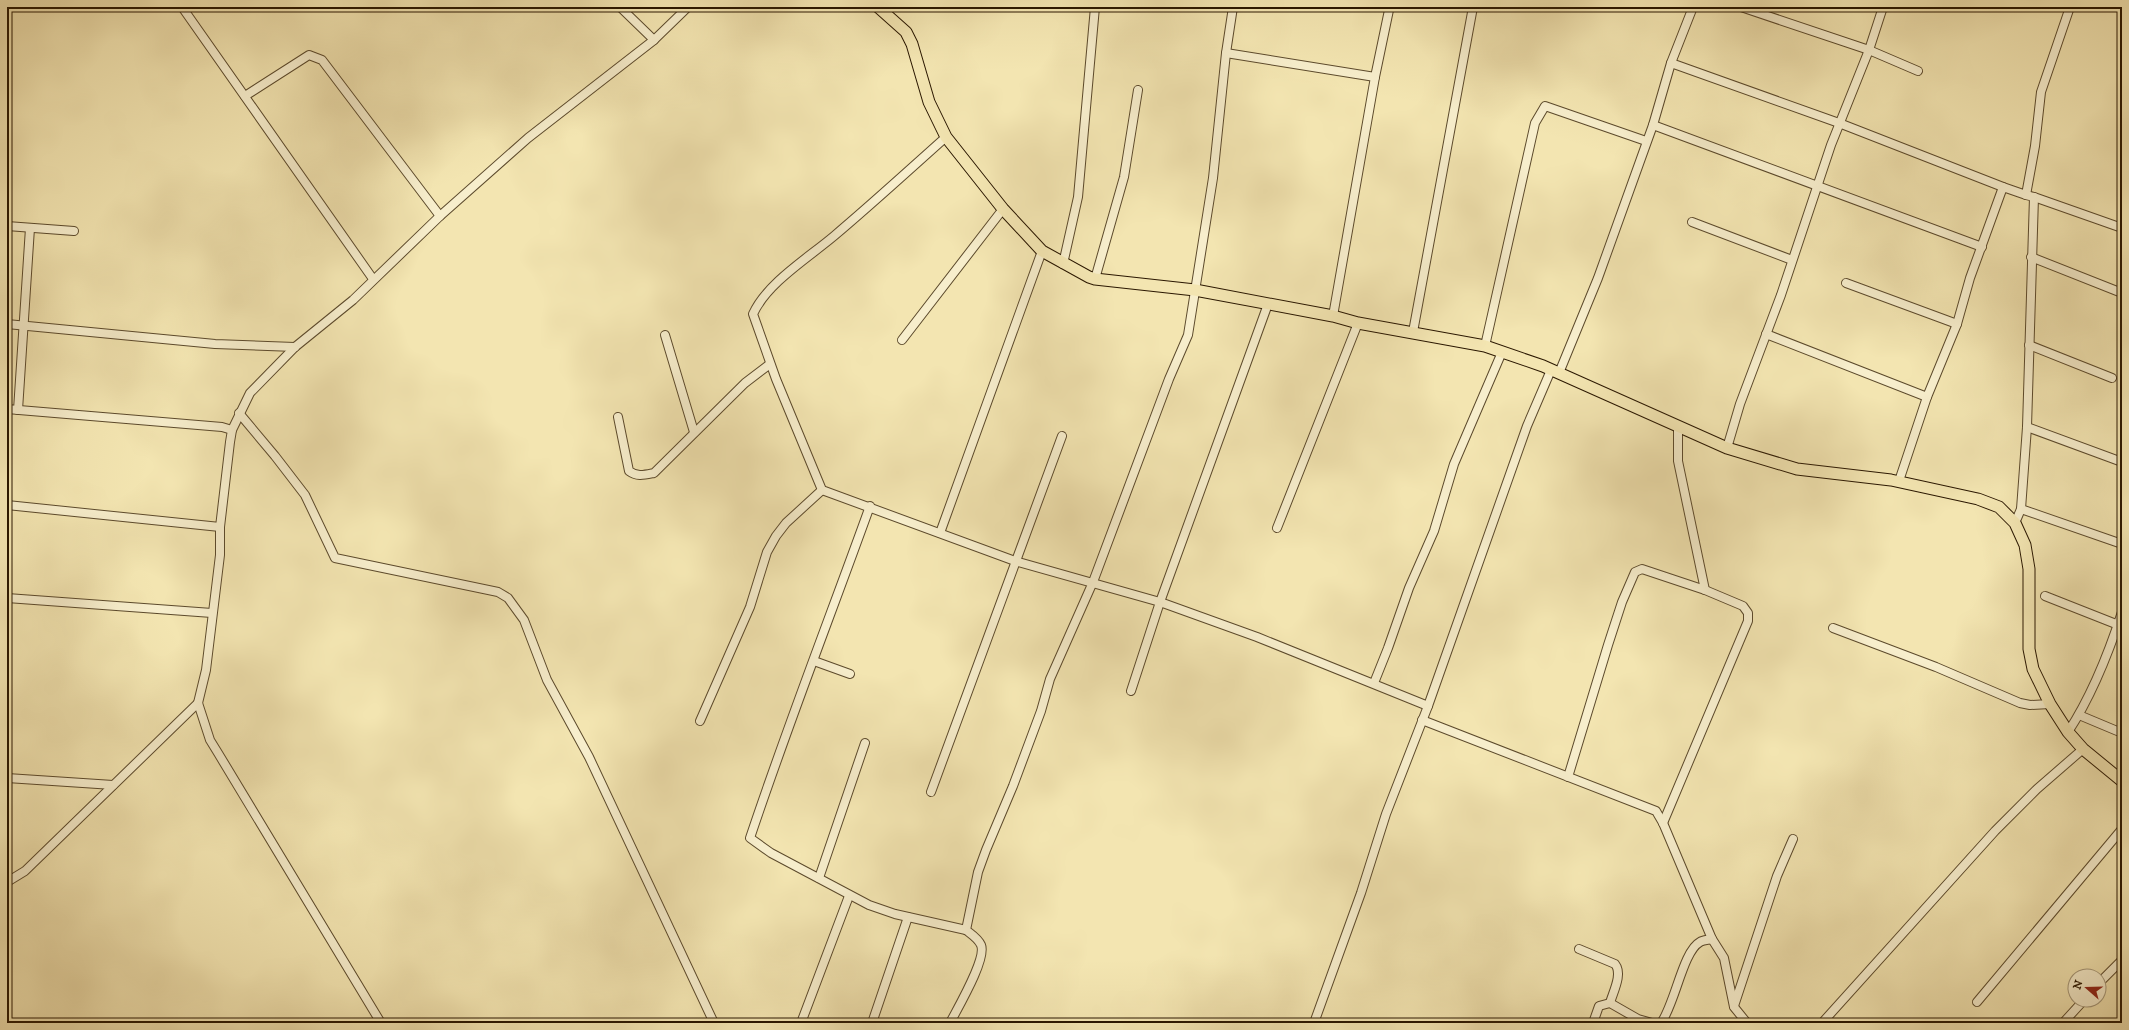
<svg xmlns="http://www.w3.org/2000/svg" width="2129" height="1030" font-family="'IM FELL DW Pica',serif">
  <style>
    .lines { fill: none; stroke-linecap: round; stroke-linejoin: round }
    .minor-casing { stroke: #5c4a2c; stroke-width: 10 }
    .major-casing { stroke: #2a1700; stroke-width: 13 }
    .minor { stroke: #f7eecc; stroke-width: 8 }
    .major { stroke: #f3e5b1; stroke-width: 11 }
  </style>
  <rect width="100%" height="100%" fill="#f3e5b1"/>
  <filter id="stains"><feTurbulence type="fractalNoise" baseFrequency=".005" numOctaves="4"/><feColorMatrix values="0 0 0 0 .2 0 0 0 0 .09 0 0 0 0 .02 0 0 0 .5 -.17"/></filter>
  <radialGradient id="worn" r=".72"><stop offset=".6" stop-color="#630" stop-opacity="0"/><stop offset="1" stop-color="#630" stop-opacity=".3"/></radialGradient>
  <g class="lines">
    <!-- minor casing -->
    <g class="minor-casing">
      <g id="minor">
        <path d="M182 7 373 279"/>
        <path d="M620 7 654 40"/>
        <path d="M1741 7 1869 50 1918 71"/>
        <path d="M1226 53 1375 77"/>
        <path d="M1671 63 1839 123 2003 187"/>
        <path d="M245 96 309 55 322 60 440 216"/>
        <path d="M1653 125 1982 247"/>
        <path d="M946 137C909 170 872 204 834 236 808 258 767 283 753 314L776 379 822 490 1015 561 1160 602 1257 637 1428 706"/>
        <path d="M2034 197 2122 228"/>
        <path d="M1692 222 1792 260"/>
        <path d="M7 226 74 231"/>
        <path d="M2031 257 2122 293"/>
        <path d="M1063 264 1078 197 1095 7"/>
        <path d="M1095 279 1124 177 1138 90"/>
        <path d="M1846 283 1957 324"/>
        <path d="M1333 316 1375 77 1389 10"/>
        <path d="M7 324 215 344 295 347"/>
        <path d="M1413 332 1473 7"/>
        <path d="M1766 334 1927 397"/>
        <path d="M665 335 694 432"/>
        <path d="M902 340 1003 209"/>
        <path d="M2029 345 2112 378"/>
        <path d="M1485 346 1535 123 1545 106 1646 141"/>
        <path d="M1559 373 1598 278 1653 125 1671 63 1693 7"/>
        <path d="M7 409 222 427 232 430"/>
        <path d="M18 410 30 228"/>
        <path d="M239 413 275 456 305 495 335 558 498 592 508 598 524 620 547 680 589 757 714 1023"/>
        <path d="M618 417 629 471C637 477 644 475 654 473L745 383 770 364"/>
        <path d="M1678 427V461L1705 590"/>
        <path d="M2027 427 2122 462"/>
        <path d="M1727 448 1740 404 1781 295 1831 145 1869 50 1883 7"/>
        <path d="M1899 481 1927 397 1957 324 1970 278 2003 187 2026 195 2035 146 2041 92 2070 7"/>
        <path d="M7 505 220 527"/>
        <path d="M870 506C830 617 787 727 750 838L771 853 869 905 895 914 966 930"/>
        <path d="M2021 509 2122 544"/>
        <path d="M2015 523 2021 509 2027 427 2034 197 2026 195"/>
        <path d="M1277 528 1358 323"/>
        <path d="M940 533 1042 251"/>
        <path d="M2045 596 2121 626"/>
        <path d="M7 598 212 613"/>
        <path d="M1833 628 1936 667 2020 703 2030 705 2050 704"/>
        <path d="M814 661 850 674"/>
        <path d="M1374 683 1388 648 1409 588 1434 531 1454 464 1502 352"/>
        <path d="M1131 691 1160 602 1268 304"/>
        <path d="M2079 715 2122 733"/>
        <path d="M1422 720 1656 811 1663 823 1712 939 1724 958 1734 1007 1747 1023"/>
        <path d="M700 721 750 607 767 552 776 536 786 523 822 490"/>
        <path d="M2068 732C2091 697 2109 652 2122 612"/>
        <path d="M1568 777 1608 645 1622 602 1635 572 1642 569 1705 590 1743 606 1748 613V621L1663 823"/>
        <path d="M7 778 113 785"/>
        <path d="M931 792 1062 436"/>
        <path d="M819 878 865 743"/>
        <path d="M7 882 25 871 198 703"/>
        <path d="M1579 949 1615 964C1623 974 1613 992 1610 1003"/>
        <path d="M2099 983 2122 960"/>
        <path d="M1977 1002 2122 829"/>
        <path d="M1734 1006 1777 876 1793 839"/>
        <path d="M381 1023 218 753 210 740 198 703 206 670 220 555V527L230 442 232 430 250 393 295 347 353 300 440 216 528 138 654 40 688 7"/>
        <path d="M801 1023 849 896"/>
        <path d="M872 1023 908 917"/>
        <path d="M950 1023C957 1009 987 959 981 945 978 938 971 934 966 930L978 872 986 850 1013 786 1041 711 1050 679 1093 582 1169 379 1188 335 1213 178 1226 53 1233 7"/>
        <path d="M1314 1023 1361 893 1386 814 1428 706 1527 426 1551 370"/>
        <path d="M1593 1023 1599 1006 1610 1003 1638 1019 1652 1023"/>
        <path d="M1661 1023C1675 1004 1683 951 1700 942 1703 940 1708 940 1712 939"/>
        <path d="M1822 1023 1995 831 2037 789 2083 749"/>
        <path d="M2063 1023 2084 1000"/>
      </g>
    </g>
    <!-- major casing -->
    <g class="major-casing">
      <path id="major" d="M878 7 906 32 912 44 929 102 946 137 1003 209 1042 251 1089 277 1095 279 1195 290 1333 316 1358 323 1485 346 1543 366 1727 448 1797 469 1891 480 1978 499 1999 507 2015 523 2025 545 2029 569V649L2033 669 2050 704 2068 732 2083 749 2122 781"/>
    </g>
    <!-- minor -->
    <use href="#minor" class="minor"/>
    <!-- major -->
    <use href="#major" class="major"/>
  </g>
  <!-- margin -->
  <rect width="2129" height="1030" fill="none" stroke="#f3e5b1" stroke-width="24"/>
  <rect x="8" y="8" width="2113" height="1014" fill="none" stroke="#2a1700" stroke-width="2"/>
  <rect x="12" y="12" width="2105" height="1006" fill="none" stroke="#2a1700"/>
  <!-- north arrow -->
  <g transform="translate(2087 988) rotate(290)"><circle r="19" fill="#f7eecc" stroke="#a5987a"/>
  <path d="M0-3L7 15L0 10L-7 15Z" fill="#8f2418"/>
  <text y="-6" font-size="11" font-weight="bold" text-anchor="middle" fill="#2a1700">N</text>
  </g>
  <rect width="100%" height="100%" filter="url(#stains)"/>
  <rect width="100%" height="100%" fill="url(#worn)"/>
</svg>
